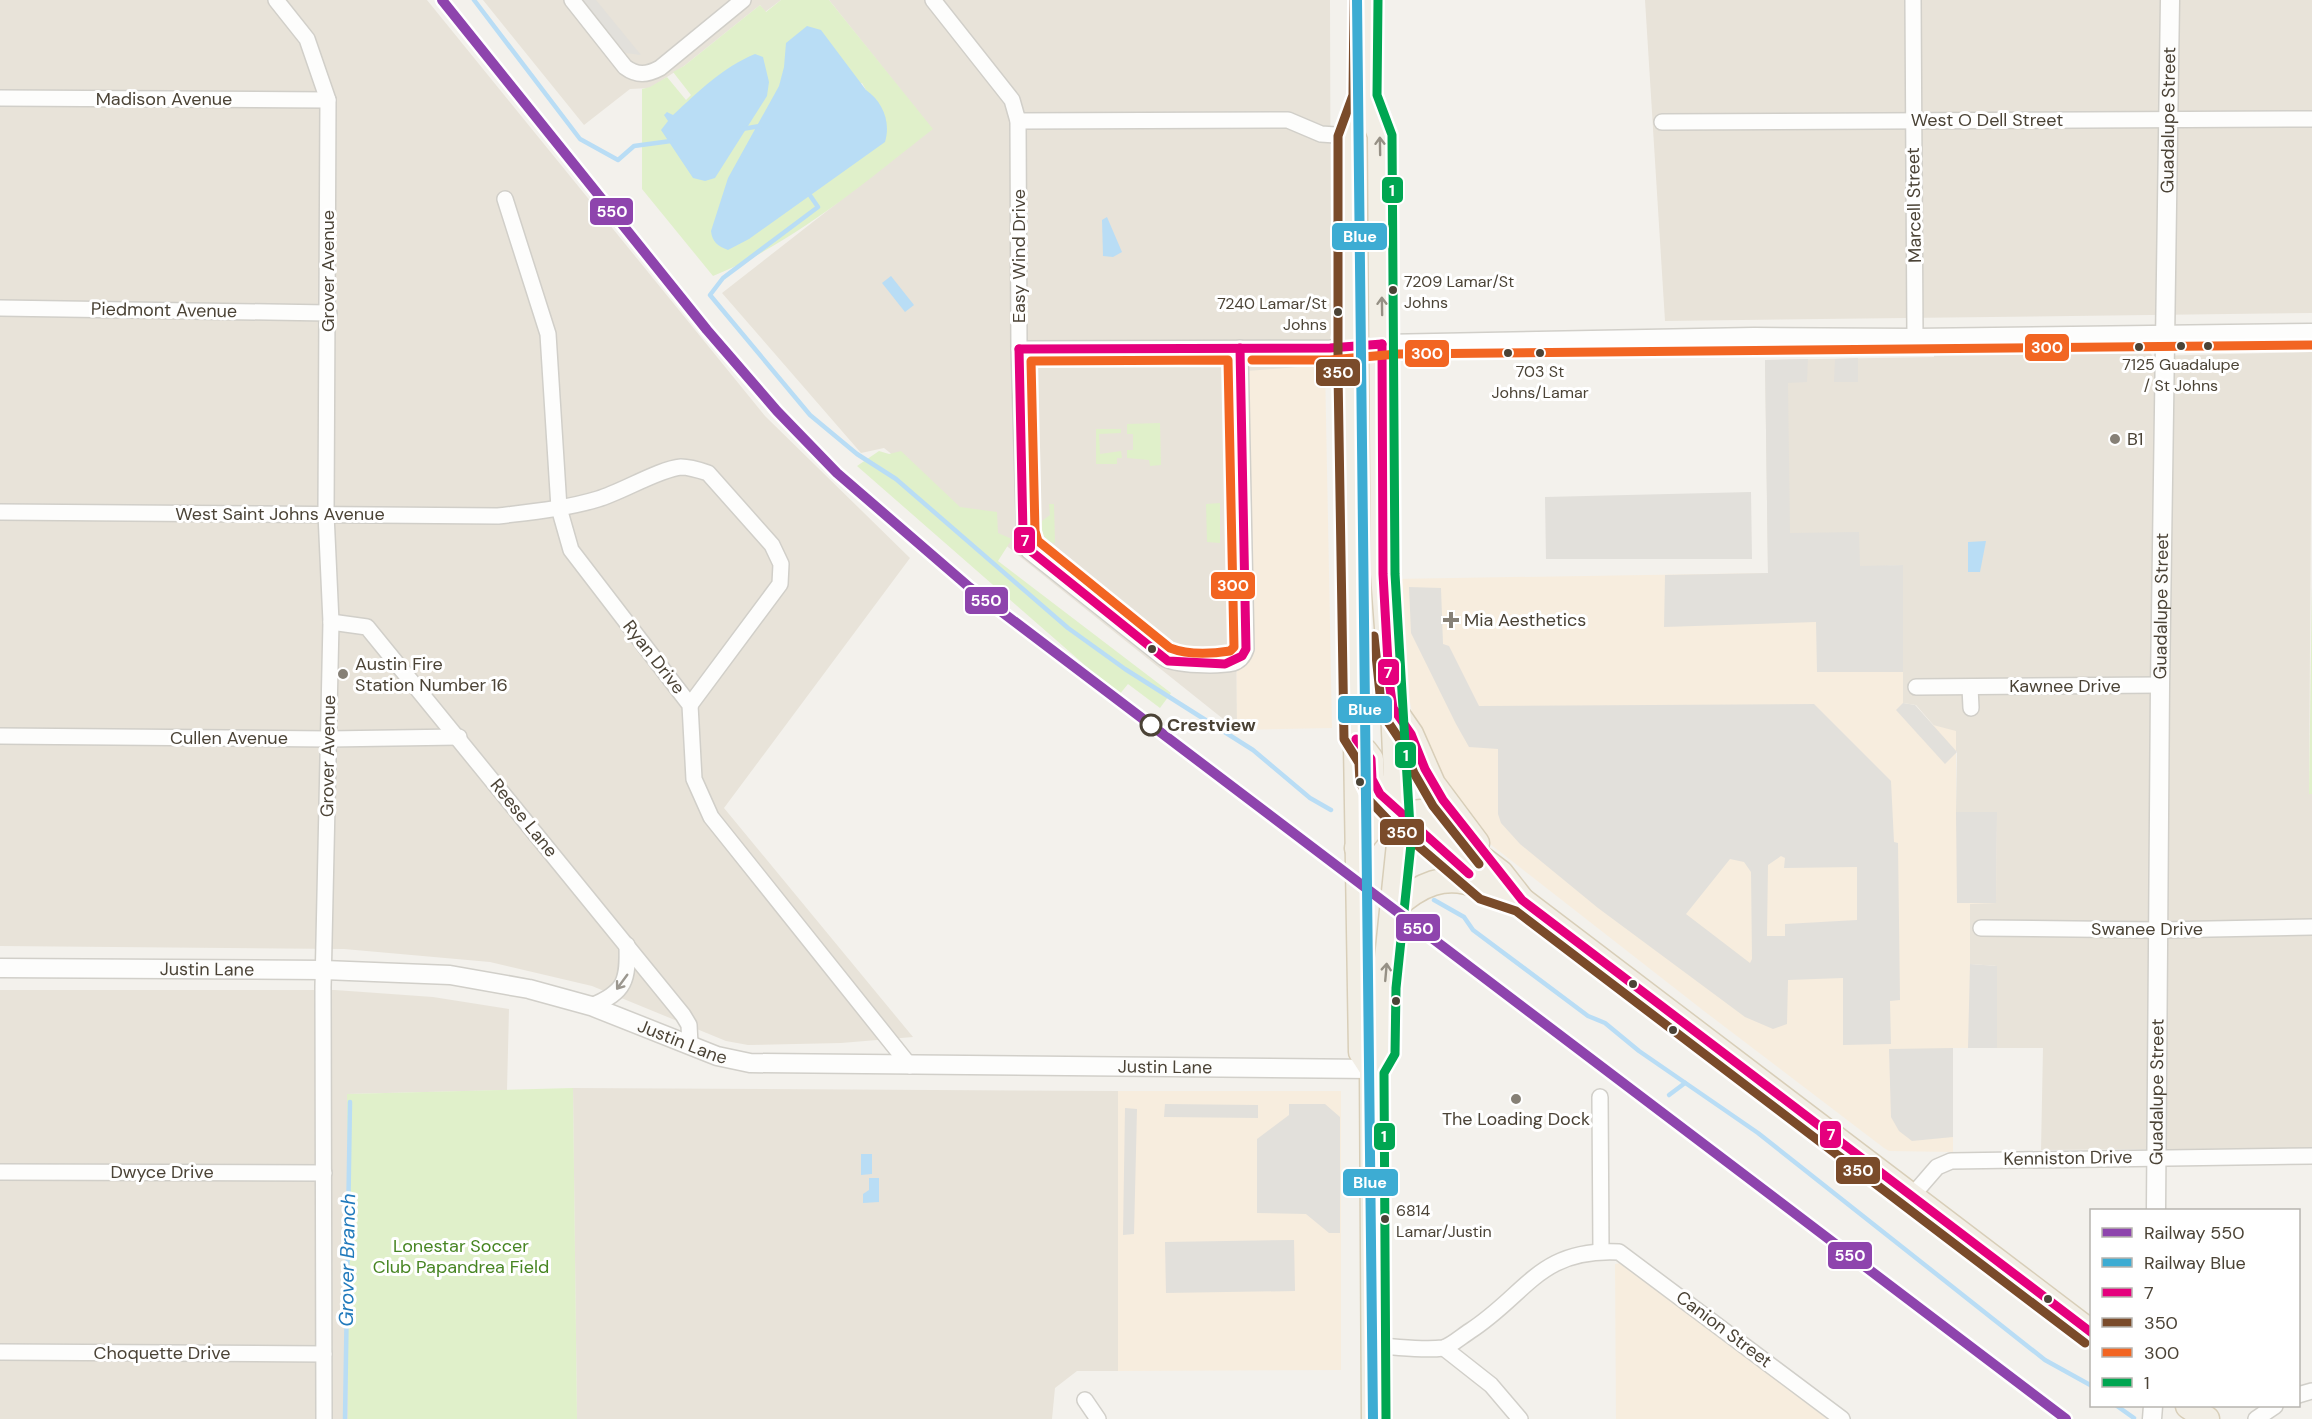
<svg xmlns="http://www.w3.org/2000/svg" width="2312" height="1419" font-family="'DM Sans',sans-serif">
  <style>
    .residential { fill: #e8e3d9 }
    .commercial { fill: #f7edde }
    .green { fill: #e0f0ca; fill-rule: evenodd }
    .parking { fill: #e2e0db; fill-rule: evenodd }
    .water { fill: #b9ddf5 }
    .lines { fill: none; stroke-linecap: round; stroke-linejoin: round }
    .stream { stroke: #b9ddf5; stroke-width: 4.5 }
    .minor-casing { stroke: #d1cfc9; stroke-width: 18 }
    .tertiary-casing { stroke: #d1cfc9; stroke-width: 21 }
    .primary-casing { stroke: #d8ceb8; stroke-width: 27 }
    .minor { stroke: #fdfdfc; stroke-width: 15 }
    .tertiary { stroke: #fdfdfc; stroke-width: 18 }
    .primary { stroke: #f2eee5; stroke-width: 24 }
    .bus-1-casing { stroke: #fff; stroke-width: 14 }
    .bus-2-casing { stroke: #fff; stroke-width: 14 }
    .bus-3-casing { stroke: #fff; stroke-width: 14 }
    .bus-4-casing { stroke: #fff; stroke-width: 14 }
    .bus-1 { stroke: #e5007d; stroke-width: 9 }
    .bus-2 { stroke: #7a4b2a; stroke-width: 9 }
    .bus-3 { stroke: #f26522; stroke-width: 9 }
    .bus-4 { stroke: #00a651; stroke-width: 9 }
    .rail-1-casing { stroke: #fff; stroke-width: 15 }
    .rail-2-casing { stroke: #fff; stroke-width: 15 }
    .rail-1 { stroke: #8e44ad; stroke-width: 10 }
    .rail-2 { stroke: #3dacd3; stroke-width: 10 }
    .oneway { stroke: #969085 }
    .oneway2 { stroke: #9b978f }
    .bus-dot { fill: #4b4336; stroke: #fff; stroke-width: 2 }
    .poi-dot { fill: #868076; stroke: #fff; stroke-width: 2 }
    .stop-dot { fill: #fff; stroke: #4b4336; stroke-width: 3 }
    .labels { text-anchor: middle; stroke-width: 6; stroke-linejoin: round; paint-order: stroke }
    .bus-label { font-size: 16px; fill: #4b4336; stroke: #fff; text-anchor: start }
    .street-label { font-size: 18px; fill: #4b4336; stroke: #fff }
    .poi-label { font-size: 18px; fill: #4b4336; stroke: #fff; text-anchor: start }
    .stop-label { font-size: 18px; font-weight: bold; fill: #4b4336; stroke: #fff; text-anchor: start }
    .park-label { font-size: 18px; fill: #478522; stroke: #fff }
    .water-label { font-size: 20px; font-style: italic; fill: #217abc; stroke: #fff }
    .line-badge { stroke: #fff; stroke-width: 2 }
    .badge-label { font-size: 16px; text-anchor: middle; font-weight: bold; fill: #fff }
  </style>
  <rect width="100%" height="100%" fill="#f3f1ec"/>
  <!-- residential -->
  <g class="residential">
    <path d="M0 0H427L765 416 910 558 724 808 913 1037 841 1043 748 1045 726 1041 592 986 490 962 344 949 0 946Z"/>
    <path d="M483 0H781L765 12 760 5 684 66 650 88 630 89 584 125Z"/>
    <path d="M829 0H1330L1331 333 1325 365 1235 373 1237 730 884 448 861 453 722 293 932 129Z"/>
    <path d="M1645 0H2312V313L1665 321Z"/>
    <path d="M2141 346 2150 351 2152 356 2312 352 2309 794H2312V1148L2041 1150 2043 1048H1997V966L1970 964V903H1996L1956 812 1957 752 1916 705 1903 703V565L1768 573 1765 360 1934 357V353Z"/>
    <path d="M0 990H335L433 997 509 1009 507 1090 347 1094 348 1419H0Z"/>
    <path d="M573 1088 1118 1091V1371H1077L1055 1388 1052 1419H577Z"/>
  </g>
  <!-- commercial -->
  <g class="commercial">
    <path d="M1325 365 1332 728 1237 730 1235 372Z"/>
    <path d="M1903 565V703L1915 705 1933 725 1956 731V812H1997L1996 903 1970 904V964L1997 966V1048H1953V1152L1889 1151 1884 1148 1704 1011 1490 844 1473 828 1451 801 1413 716 1400 657 1393 579 1768 573Z"/>
    <path d="M1118 1091H1341V1370L1118 1371Z"/>
    <path d="M1621 1263 1633 1270 1827 1419H1616L1615 1264Z"/>
  </g>
  <!-- green -->
  <g class="green">
    <path d="M781 0H829L933 129C864 183 794 243 713 276L642 189V89L650 87 667 77 686 100 691 95 673 72 684 66 760 5 766 12ZM862 83 866 90 747 165Z"/>
    <path d="M1160 423 1161 465 1150 466 1149 460 1127 458V450H1133V434H1127V424Z"/>
    <path d="M1096 429H1121V433L1099 434 1100 454 1121 451 1122 458H1117V464H1096Z"/>
    <path d="M879 451 889 454 901 451 960 507 997 512 998 533 1012 539 998 561 1171 693 1160 708 1128 684 1119 695 857 466Z"/>
    <path d="M1220 503V543L1207 542 1206 504Z"/>
    <path d="M1049 504H1054L1055 543 1049 542 1041 533 1042 521 1050 515Z"/>
    <path d="M2312 586V794H2309Z"/>
    <path d="M573 1088 577 1419H348L347 1094Z"/>
  </g>
  <!-- parking -->
  <g class="parking">
    <path d="M581 0H596L641 55 626 53Z"/>
    <path d="M1858 358V382H1834L1835 359Z"/>
    <path d="M1808 359 1807 382 1788 383 1790 533 1859 532 1860 566 1903 565V672H1817L1816 622 1664 627 1665 575 1768 573 1765 360Z"/>
    <path d="M1751 492 1752 559H1546L1545 497Z"/>
    <path d="M1409 587 1441 588 1443 644 1449 646 1479 706 1814 704 1891 781 1894 842 1898 843 1900 1000 1890 1001 1891 1044 1843 1045V978L1788 980 1787 1024 1773 1029 1745 1017 1598 908 1520 844 1501 823 1498 814V749L1469 747 1456 724 1411 633ZM1781 856 1785 858 1784 868 1857 867V920L1785 924V936H1767L1768 865ZM1730 859 1744 862 1751 872 1752 959 1750 963 1686 914Z"/>
    <path d="M1903 703 1915 705 1957 752 1945 764 1896 710Z"/>
    <path d="M1956 812H1997L1996 903H1957Z"/>
    <path d="M1970 964 1997 966V1048H1968Z"/>
    <path d="M1953 1048V1137L1912 1141 1899 1131 1891 1117 1889 1049Z"/>
    <path d="M1165 1104 1258 1105V1118L1164 1117Z"/>
    <path d="M1289 1104H1325L1340 1117V1233H1329L1306 1214 1257 1213V1139L1289 1115Z"/>
    <path d="M1125 1108 1137 1109 1134 1234 1123 1235Z"/>
    <path d="M1294 1240 1295 1291 1166 1293 1165 1242Z"/>
  </g>
  <!-- water -->
  <g class="water">
    <path d="M807 26 821 30 866 90C883 102 891 122 885 142L749 239 728 250C718 246 712 242 711 231L728 178 779 86 784 67 786 43Z"/>
    <path d="M755 54 763 57 769 82 767 96 715 178 705 181 693 178 661 130 668 121 664 115 667 112 673 115C698 92 723 67 755 54Z"/>
    <path d="M1107 217 1122 252 1113 257 1103 256 1102 220Z"/>
    <path d="M891 276 914 305 905 312 882 283Z"/>
    <path d="M1986 541 1980 572H1968V542Z"/>
    <path d="M861 1154H872V1174L861 1175Z"/>
    <path d="M869 1178H879V1202L863 1203V1194L869 1190Z"/>
  </g>
  <g class="lines">
    <!-- stream -->
    <g class="stream">
      <path d="M474 0 580 139 618 160 634 146 671 141"/>
      <path d="M742 129 760 126"/>
      <path d="M807 191 818 207 723 278 710 295 810 415 857 454 896 479 1068 628 1125 669 1253 750 1310 798 1331 810"/>
      <path d="M1434 900 1464 917 1473 930 1588 1016 1605 1023 1639 1051 1758 1133 2045 1360 2092 1386"/>
      <path d="M1669 1095 1685 1083"/>
      <path d="M2117 1406 2134 1418"/>
      <path d="M345 1419 350 1102"/>
    </g>
    <!-- minor casing -->
    <g class="minor-casing">
      <g id="minor">
        <path d="M276 0 307 39 328 100 326 514 331 622 323 987 324 1419"/>
        <path d="M572 0 625 67C637 76 647 75 660 68L743 0"/>
        <path d="M933 0 1012 100 1018 121 1019 349 1025 544 1029 551 1164 658C1175 666 1220 666 1233 663 1240 661 1244 655 1246 649L1240 348"/>
        <path d="M1913 0 1915 338"/>
        <path d="M0 98 328 100"/>
        <path d="M1018 121 1288 120 1321 134 1350 136"/>
        <path d="M1662 122 2312 119"/>
        <path d="M505 199 548 334 559 508 571 550 690 705 694 779 711 817 910 1066"/>
        <path d="M0 308 329 313"/>
        <path d="M1019 349 1330 348 1382 344"/>
        <path d="M0 512 498 516C531 512 565 509 598 499 622 492 659 469 681 467 690 467 699 470 708 473L772 545 781 564 780 584 690 705"/>
        <path d="M331 622 367 627 683 1015 689 1025 690 1044"/>
        <path d="M1916 687 2160 685"/>
        <path d="M1970 687 1971 708"/>
        <path d="M0 736 328 739 459 737"/>
        <path d="M1981 928 2159 930 2312 927"/>
        <path d="M591 1006C626 992 628 980 627 945"/>
        <path d="M1600 1097 1601 1251"/>
        <path d="M0 1172 324 1173"/>
        <path d="M1911 1197 1937 1167 1951 1161 2312 1156"/>
        <path d="M1373 1346C1395 1346 1421 1351 1443 1348 1451 1346 1462 1336 1470 1331 1527 1294 1539 1248 1619 1252L1842 1419"/>
        <path d="M1444 1348 1491 1385 1520 1419"/>
        <path d="M0 1352 324 1354"/>
        <path d="M2298 1395 2312 1391"/>
        <path d="M1085 1400 1098 1419"/>
        <path d="M2256 1419 2275 1406"/>
      </g>
    </g>
    <!-- tertiary casing -->
    <g class="tertiary-casing">
      <g id="tertiary">
        <path d="M1382 344 1754 337 1915 338 2312 333"/>
        <path id="s1" d="M0 968 324 970 450 975 529 989 591 1006 717 1056 750 1063 1372 1069"/>
        <path id="s2" d="M2156 1210 2160 685 2170 0"/>
        <path d="M2152 1419 2153 1406"/>
      </g>
    </g>
    <!-- primary casing -->
    <g class="primary-casing">
      <g id="primary">
        <path d="M1366 0 1365 97 1350 136V373L1361 1052 1372 1069 1374 1419"/>
        <path d="M1365 97 1380 135 1383 574 1393 708 1399 844 1384 987 1383 1053 1372 1069"/>
        <path d="M1393 708 1411 734 1433 784 1477 843"/>
        <path d="M1365 751 1371 759 1372 779 1380 794 1398 813 1487 889 1522 900"/>
        <path d="M1357 848C1372 820 1391 814 1421 812L1501 873 1522 900 2092 1333"/>
        <path d="M1394 908C1419 885 1445 872 1479 886"/>
        <path d="M2188 1406 2207 1419"/>
      </g>
    </g>
    <!-- minor -->
    <use href="#minor" class="minor"/>
    <!-- tertiary -->
    <use href="#tertiary" class="tertiary"/>
    <!-- primary -->
    <use href="#primary" class="primary"/>
    <!-- bus-1 casing -->
    <g class="bus-1-casing">
      <g id="bus-1">
        <path d="M1382 344 1383 574 1389 681 1393 708 1411 734 1425 769 1443 800 1522 900 2092 1333"/>
        <path d="M1019 349 1023 533 1027 548 1168 661 1225 664 1242 656 1246 649 1240 348"/>
        <path d="M1019 349 1330 348 1382 344"/>
        <path d="M1356 739 1371 759 1372 779 1380 794 1469 874"/>
      </g>
    </g>
    <!-- bus-2 casing -->
    <g class="bus-2-casing">
      <g id="bus-2">
        <path d="M1354 0 1353 95 1338 136V373L1344 739 1359 763 1360 782 1369 800 1389 821 1480 899 1516 911 2085 1343"/>
        <path d="M1374 636 1382 713 1400 740 1414 773 1433 806 1479 864"/>
      </g>
    </g>
    <!-- bus-3 casing -->
    <g class="bus-3-casing">
      <g id="bus-3">
        <path d="M1228 360 1234 647 1230 651C1211 654 1188 655 1170 648L1038 541 1035 531 1031 361Z"/>
        <path d="M1252 360H1330L1397 354 2312 345"/>
      </g>
    </g>
    <!-- bus-4 casing -->
    <g class="bus-4-casing">
      <path id="bus-4" d="M1378 0 1377 95 1392 135 1395 574 1411 844 1396 988 1395 1054 1384 1073 1386 1419"/>
    </g>
    <!-- bus-1 -->
    <use href="#bus-1" class="bus-1"/>
    <!-- bus-2 -->
    <use href="#bus-2" class="bus-2"/>
    <!-- bus-3 -->
    <use href="#bus-3" class="bus-3"/>
    <!-- bus-4 -->
    <use href="#bus-4" class="bus-4"/>
    <!-- rail-1 casing -->
    <g class="rail-1-casing">
      <path id="rail-1" d="M442 0 707 330 777 411 837 473 969 587 2066 1419"/>
    </g>
    <!-- rail-2 casing -->
    <g class="rail-2-casing">
      <path id="rail-2" d="M1357 0 1373 1419"/>
    </g>
    <!-- rail-1 -->
    <use href="#rail-1" class="rail-1"/>
    <!-- rail-2 -->
    <use href="#rail-2" class="rail-2"/>
  </g>
  <!-- one-way arrows -->
  <defs><path id="oneway-shaft" d="M-6 0H5M1.5-3L5.5 0L1.5 3" fill="none" stroke-width="1.6" stroke-linecap="round" stroke-linejoin="round" transform="scale(1.5)"/></defs>
  <g class="oneway">
    <use href="#oneway-shaft" transform="translate(1380 146) rotate(-91)"/>
    <use href="#oneway-shaft" transform="translate(1382 306) rotate(-91)"/>
    <use href="#oneway-shaft" transform="translate(1386 972) rotate(-85)"/>
  </g>
  <use class="oneway2" href="#oneway-shaft" transform="translate(622 982) rotate(126)"/>
  <!-- markers -->
  <g class="bus-dot">
    <circle cx="1393" cy="290" r="5"/>
    <circle cx="1338" cy="312" r="5"/>
    <circle cx="2181" cy="346" r="5"/>
    <circle cx="2208" cy="346" r="5"/>
    <circle cx="2139" cy="347" r="5"/>
    <circle cx="1508" cy="353" r="5"/>
    <circle cx="1540" cy="353" r="5"/>
    <circle cx="1152" cy="649" r="5"/>
    <circle cx="1360" cy="782" r="5"/>
    <circle cx="1633" cy="984" r="5"/>
    <circle cx="1396" cy="1001" r="5"/>
    <circle cx="1673" cy="1030" r="5"/>
    <circle cx="1385" cy="1219" r="5"/>
    <circle cx="2048" cy="1299" r="5"/>
  </g>
  <g class="poi-dot">
    <circle cx="2115" cy="439" r="6"/>
    <path d="M1448 611h6v6h6v6h-6v6h-6v-6h-6v-6h6z"/>
    <circle cx="343" cy="674" r="6"/>
    <circle cx="1516" cy="1099" r="6"/>
  </g>
  <circle class="stop-dot" cx="1151" cy="725" r="10"/>
  <g class="labels">
    <!-- bus labels -->
    <g class="bus-label">
      <text x="1404" y="287">7209 Lamar/St<tspan x="1404" dy="21">Johns</tspan></text>
      <text x="1327" y="309" text-anchor="end">7240 Lamar/St<tspan x="1327" dy="21">Johns</tspan></text>
      <text x="2181" y="370" text-anchor="middle">7125 Guadalupe<tspan x="2181" dy="21">/ St Johns</tspan></text>
      <text x="1540" y="377" text-anchor="middle">703 St<tspan x="1540" dy="21">Johns/Lamar</tspan></text>
      <text x="1396" y="1216">6814<tspan x="1396" dy="21">Lamar/Justin</tspan></text>
    </g>
    <!-- street labels -->
    <g class="street-label">
      <text x="164" y="105">Madison Avenue</text>
      <text dy="6" stroke="none"><textPath href="#s2" startOffset="1090">Guadalupe Street</textPath></text>
      <text x="1987" y="126">West O Dell Street</text>
      <text transform="translate(1914 205) rotate(-91)" y="6">Marcell Street</text>
      <text transform="translate(1019 256) rotate(-90)" y="6">Easy Wind Drive</text>
      <text transform="translate(328 271) rotate(-90)" y="6">Grover Avenue</text>
      <text transform="translate(164 310) rotate(1)" y="6">Piedmont Avenue</text>
      <text x="280" y="520">West Saint Johns Avenue</text>
      <text dy="6" stroke="none"><textPath href="#s2" startOffset="604">Guadalupe Street</textPath></text>
      <text transform="translate(654 657) rotate(52)" y="6">Ryan Drive</text>
      <text x="2065" y="692">Kawnee Drive</text>
      <text x="229" y="744">Cullen Avenue</text>
      <text transform="translate(328 756) rotate(-89)" y="6">Grover Avenue</text>
      <text transform="translate(524 818) rotate(51)" y="6">Reese Lane</text>
      <text x="2147" y="935">Swanee Drive</text>
      <text dy="6" stroke="none"><textPath href="#s1" startOffset="207">Justin Lane</textPath></text>
      <text dy="6" stroke="none"><textPath href="#s1" startOffset="693">Justin Lane</textPath></text>
      <text dy="6" stroke="none"><textPath href="#s1" startOffset="1179">Justin Lane</textPath></text>
      <text dy="6" stroke="none"><textPath href="#s2" startOffset="118">Guadalupe Street</textPath></text>
      <text transform="translate(2068 1158) rotate(-1)" y="6">Kenniston Drive</text>
      <text x="162" y="1178">Dwyce Drive</text>
      <text transform="translate(1724 1329) rotate(37)" y="6">Canion Street</text>
      <text x="162" y="1359">Choquette Drive</text>
    </g>
    <!-- poi labels -->
    <g class="poi-label">
      <text x="2127" y="445">B1</text>
      <text x="1464" y="626">Mia Aesthetics</text>
      <text x="355" y="670">Austin Fire<tspan x="355" dy="21">Station Number 16</tspan></text>
      <text x="1516" y="1125" text-anchor="middle">The Loading Dock</text>
    </g>
    <!-- stop labels -->
    <g class="stop-label">
      <text x="1167" y="731">Crestview</text>
    </g>
    <!-- park labels -->
    <g class="park-label">
      <text x="461" y="1252">Lonestar Soccer<tspan x="461" dy="21">Club Papandrea Field</tspan></text>
    </g>
    <!-- water labels -->
    <g class="water-label">
      <text transform="translate(347 1260) rotate(-89)" y="7">Grover Branch</text>
    </g>
  </g>
  <g class="line-badge">
    <rect x="1381" y="176" width="23" height="28" rx="6" fill="#00a651"/>
    <rect x="589" y="197" width="45" height="29" rx="6" fill="#8e44ad"/>
    <rect x="1331" y="222" width="57" height="29" rx="6" fill="#3dacd3"/>
    <rect x="2024" y="333" width="46" height="29" rx="6" fill="#f26522"/>
    <rect x="1404" y="339" width="46" height="29" rx="6" fill="#f26522"/>
    <rect x="1315" y="358" width="46" height="29" rx="6" fill="#7a4b2a"/>
    <rect x="1013" y="526" width="23" height="28" rx="6" fill="#e5007d"/>
    <rect x="1210" y="571" width="46" height="29" rx="6" fill="#f26522"/>
    <rect x="964" y="586" width="45" height="29" rx="6" fill="#8e44ad"/>
    <rect x="1377" y="658" width="23" height="28" rx="6" fill="#e5007d"/>
    <rect x="1337" y="695" width="56" height="29" rx="6" fill="#3dacd3"/>
    <rect x="1394" y="741" width="23" height="28" rx="6" fill="#00a651"/>
    <rect x="1379" y="818" width="46" height="28" rx="6" fill="#7a4b2a"/>
    <rect x="1395" y="913" width="46" height="29" rx="6" fill="#8e44ad"/>
    <rect x="1819" y="1120" width="23" height="29" rx="6" fill="#e5007d"/>
    <rect x="1373" y="1122" width="23" height="29" rx="6" fill="#00a651"/>
    <rect x="1835" y="1156" width="46" height="29" rx="6" fill="#7a4b2a"/>
    <rect x="1342" y="1168" width="57" height="29" rx="6" fill="#3dacd3"/>
    <rect x="1827" y="1241" width="46" height="29" rx="6" fill="#8e44ad"/>
  </g>
  <g class="badge-label">
    <text x="1392" y="196">1</text>
    <text x="612" y="217">550</text>
    <text x="1360" y="242">Blue</text>
    <text x="2047" y="353">300</text>
    <text x="1427" y="359">300</text>
    <text x="1338" y="378">350</text>
    <text x="1025" y="546">7</text>
    <text x="1233" y="591">300</text>
    <text x="986" y="606">550</text>
    <text x="1388" y="678">7</text>
    <text x="1365" y="715">Blue</text>
    <text x="1406" y="761">1</text>
    <text x="1402" y="838">350</text>
    <text x="1418" y="934">550</text>
    <text x="1831" y="1140">7</text>
    <text x="1384" y="1142">1</text>
    <text x="1858" y="1176">350</text>
    <text x="1370" y="1188">Blue</text>
    <text x="1850" y="1261">550</text>
  </g>
  <!-- legend -->
  <rect x="2090" y="1209" width="210" height="198" fill="#ffffff" stroke="#b7b4af" stroke-width="1.5"/>
  <rect x="2102" y="1228" width="30" height="9" fill="#8e44ad" stroke="#b7b4af" stroke-width="1.5"/>
  <text x="2144" y="1239" font-size="18" fill="#4b4336">Railway 550</text>
  <rect x="2102" y="1258" width="30" height="9" fill="#3dacd3" stroke="#b7b4af" stroke-width="1.5"/>
  <text x="2144" y="1269" font-size="18" fill="#4b4336">Railway Blue</text>
  <rect x="2102" y="1288" width="30" height="9" fill="#e5007d" stroke="#b7b4af" stroke-width="1.5"/>
  <text x="2144" y="1299" font-size="18" fill="#4b4336">7</text>
  <rect x="2102" y="1318" width="30" height="9" fill="#7a4b2a" stroke="#b7b4af" stroke-width="1.5"/>
  <text x="2144" y="1329" font-size="18" fill="#4b4336">350</text>
  <rect x="2102" y="1348" width="30" height="9" fill="#f26522" stroke="#b7b4af" stroke-width="1.5"/>
  <text x="2144" y="1359" font-size="18" fill="#4b4336">300</text>
  <rect x="2102" y="1378" width="30" height="9" fill="#00a651" stroke="#b7b4af" stroke-width="1.5"/>
  <text x="2144" y="1389" font-size="18" fill="#4b4336">1</text>
</svg>
